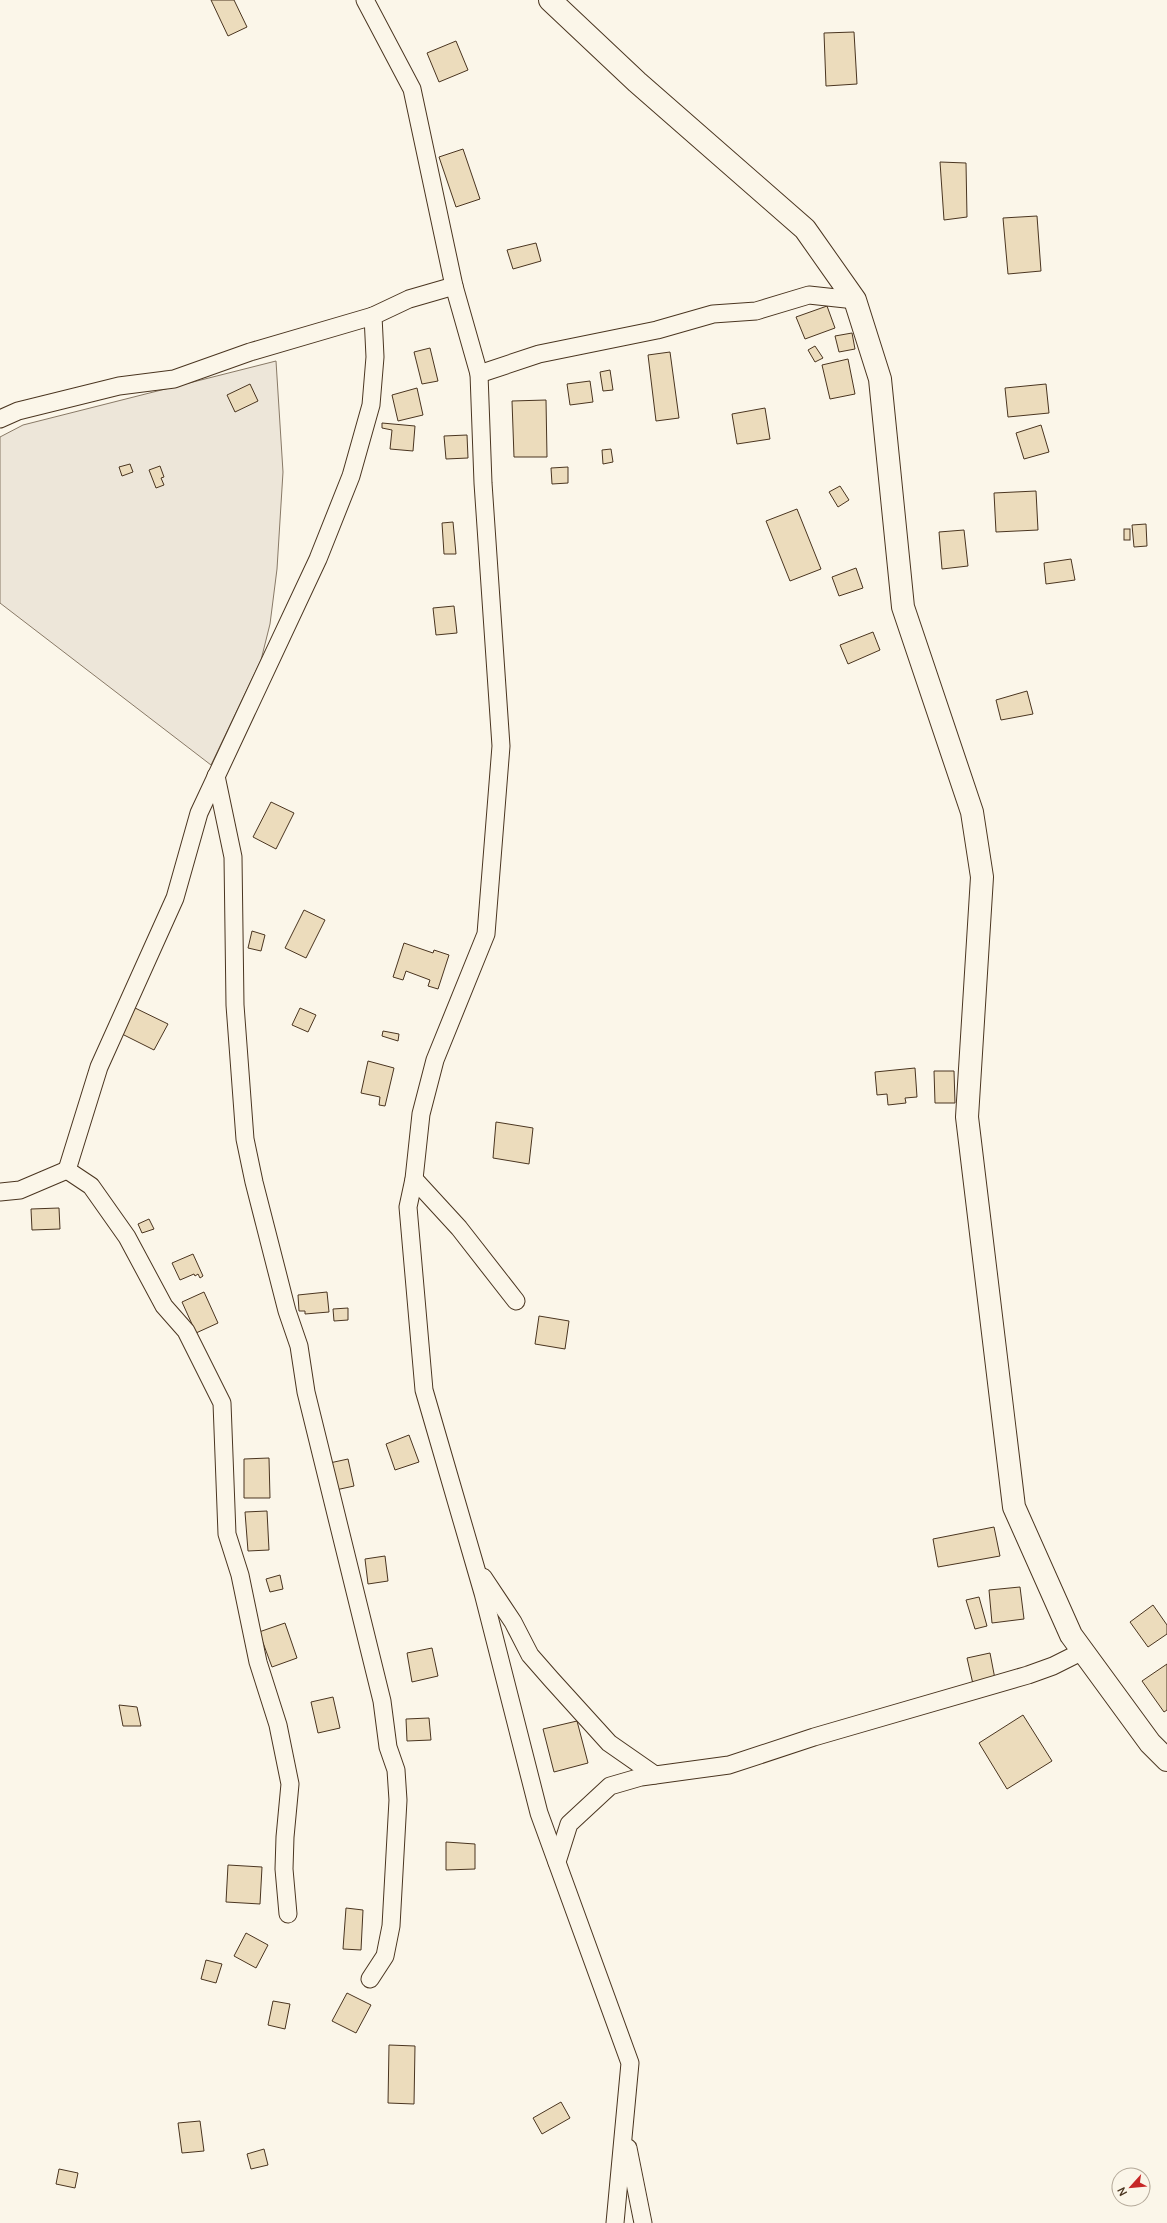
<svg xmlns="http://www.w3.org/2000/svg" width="1167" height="2223" font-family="Manrope,sans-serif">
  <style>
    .green { fill: #ede6d9; stroke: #887966 }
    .building { fill: #ecdcbc; stroke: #4a3520 }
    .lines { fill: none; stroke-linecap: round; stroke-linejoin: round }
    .street-casing { stroke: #4a3520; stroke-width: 19 }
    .secondary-casing { stroke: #4a3520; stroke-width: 24 }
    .street { stroke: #fbf6e9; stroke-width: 17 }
    .secondary { stroke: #fbf6e9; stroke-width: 22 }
  </style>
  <rect width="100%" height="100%" fill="#fbf6e9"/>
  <!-- green -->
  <path class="green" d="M276 361 283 472 277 569 270 624 261 660 211 765 0 603V437L23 425Z"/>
  <!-- building -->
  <g class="building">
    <path d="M211 0H234L247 27 228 36Z"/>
    <path d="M854 32 857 84 826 86 824 33Z"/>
    <path d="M456 41 468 70 439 82 427 53Z"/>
    <path d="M463 149 480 199 456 207 439 157Z"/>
    <path d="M940 162 966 163 967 217 944 220Z"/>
    <path d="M1037 216 1041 271 1008 274 1003 218Z"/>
    <path d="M536 243 541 261 513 269 507 250Z"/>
    <path d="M827 306 835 328 805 339 796 317Z"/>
    <path d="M852 333 855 349 839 352 835 336Z"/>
    <path d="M815 346 823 358 815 362 808 350Z"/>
    <path d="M430 348 438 381 422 384 414 352Z"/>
    <path d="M670 352 679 418 656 421 648 355Z"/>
    <path d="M848 359 855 394 830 399 822 365Z"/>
    <path d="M610 370 613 390 603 391 600 372Z"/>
    <path d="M590 381 593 402 570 405 567 384Z"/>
    <path d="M250 384 258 401 235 412 227 395Z"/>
    <path d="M1046 384 1049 413 1008 417 1005 388Z"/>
    <path d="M417 388 423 415 398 421 392 395Z"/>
    <path d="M546 400 547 457H514L512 401Z"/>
    <path d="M765 408 770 439 737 444 732 414Z"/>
    <path d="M382 423 415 426 413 451 390 449 392 430 382 428Z"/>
    <path d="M1041 425 1049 452 1024 459 1016 433Z"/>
    <path d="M467 435 468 458 446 459 444 436Z"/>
    <path d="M611 449 613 462 603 464 602 450Z"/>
    <path d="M130 464 133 472 122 476 119 467Z"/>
    <path d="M160 466 164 477 161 478 164 485 156 488 149 470Z"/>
    <path d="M568 467V483L552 484 551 468Z"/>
    <path d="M840 486 849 500 838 507 829 492Z"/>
    <path d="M1036 491 1038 530 996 532 994 493Z"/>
    <path d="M797 509 821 569 790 581 766 521Z"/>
    <path d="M453 522 456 554H444L442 523Z"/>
    <path d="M1146 524 1147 546 1134 547 1132 525Z"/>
    <rect x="1124" y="529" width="6" height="11"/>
    <path d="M964 530 968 566 942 569 939 532Z"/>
    <path d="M1071 559 1075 580 1046 584 1044 563Z"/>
    <path d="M856 568 863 588 839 596 832 577Z"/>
    <path d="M454 606 457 633 436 635 433 608Z"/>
    <path d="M873 632 880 650 848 664 840 645Z"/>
    <path d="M1027 691 1033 714 1001 720 996 700Z"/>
    <path d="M271 802 294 813 276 849 253 837Z"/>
    <path d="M304 910 325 920 306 958 285 948Z"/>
    <path d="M252 931 265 935 261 951 248 948Z"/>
    <path d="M404 943 433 953 434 950 449 955 438 989 428 986 430 980 406 971 403 980 393 977Z"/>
    <path d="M133 1007 168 1024 154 1050 120 1033Z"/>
    <path d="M300 1008 316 1015 308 1032 292 1025Z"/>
    <path d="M383 1031 399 1034 398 1041 382 1036Z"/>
    <path d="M368 1061 394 1068 385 1106 379 1105 380 1097 361 1093Z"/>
    <path d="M915 1068 917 1097 905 1098 906 1103 888 1105 887 1094 877 1095 875 1072Z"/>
    <path d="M934 1071H954L955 1103H935Z"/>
    <path d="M496 1122 533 1128 529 1164 493 1158Z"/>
    <path d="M59 1208 60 1229 32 1230 31 1209Z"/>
    <path d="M149 1219 154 1229 142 1233 138 1224Z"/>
    <path d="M193 1254 203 1276 200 1278 198 1274 195 1276 194 1274 180 1280 172 1263Z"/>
    <path d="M204 1292 218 1323 196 1333 182 1302Z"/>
    <path d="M327 1292 329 1312 305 1314V1311H299L298 1295Z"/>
    <path d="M348 1308V1320L334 1321 333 1309Z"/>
    <path d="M539 1316 569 1321 565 1349 535 1344Z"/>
    <path d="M409 1435 419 1462 395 1470 386 1444Z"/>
    <path d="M269 1458 270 1498H244V1459Z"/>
    <path d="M348 1459 354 1486 331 1491 325 1464Z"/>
    <path d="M267 1511 269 1550 248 1551 245 1512Z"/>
    <path d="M994 1527 1000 1556 938 1567 933 1539Z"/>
    <path d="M385 1556 388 1581 368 1584 365 1559Z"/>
    <path d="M280 1575 283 1589 270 1592 266 1579Z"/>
    <path d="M1020 1587 1024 1619 992 1623 989 1590Z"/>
    <path d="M979 1597 987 1626 975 1629 966 1600Z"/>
    <path d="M1153 1605 1167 1625V1634L1148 1647 1130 1622Z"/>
    <path d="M285 1623 297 1658 272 1667 259 1632Z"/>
    <path d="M432 1648 438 1676 412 1682 407 1653Z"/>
    <path d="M990 1653 995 1679 973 1684 967 1658Z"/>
    <path d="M1167 1664V1710L1164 1712 1142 1681Z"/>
    <path d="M333 1697 340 1728 318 1733 311 1702Z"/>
    <path d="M119 1705 137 1707 141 1726H123Z"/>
    <path d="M1023 1715 1052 1761 1007 1789 979 1743Z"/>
    <path d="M429 1718 431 1740 407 1741 406 1719Z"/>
    <path d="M577 1721 588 1763 554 1772 543 1729Z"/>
    <path d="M446 1842 475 1844V1869L446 1870Z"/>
    <path d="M228 1865 262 1867 260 1904 226 1902Z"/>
    <path d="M346 1908 363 1910 361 1950 343 1949Z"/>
    <path d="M246 1933 268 1945 256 1968 234 1956Z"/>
    <path d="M206 1960 222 1964 216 1983 201 1979Z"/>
    <path d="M347 1993 371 2005 356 2033 332 2021Z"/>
    <path d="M273 2001 290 2004 285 2029 268 2025Z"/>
    <path d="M389 2045 415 2046 414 2104 388 2103Z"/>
    <path d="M561 2102 570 2118 542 2134 533 2118Z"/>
    <path d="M200 2121 204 2151 182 2153 178 2123Z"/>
    <path d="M264 2149 268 2165 251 2169 247 2154Z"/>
    <path d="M59 2169 78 2173 75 2188 56 2184Z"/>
  </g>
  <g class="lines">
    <!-- street casing -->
    <g class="street-casing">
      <g id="street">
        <path d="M365 0 412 89 454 286 479 374 483 483 501 746 486 934 435 1060 421 1114 414 1179 408 1207 424 1390 483 1593 539 1813 630 2063 615 2223"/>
        <path d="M479 374 539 354 657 330 713 314 756 311 809 295 855 300"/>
        <path d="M0 419 18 411 119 386 174 379 250 352 373 316"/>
        <path d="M216 776 233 857 235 1005 245 1139 254 1182 287 1311 299 1346 306 1392 382 1701 388 1747 396 1770 398 1800 391 1926 385 1956 370 1979"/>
        <path d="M414 1179 459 1228 516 1301"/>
        <path d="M0 1192 20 1190 67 1170"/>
        <path d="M483 1577 513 1622 530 1655 551 1679 609 1743 655 1775"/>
        <path d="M557 1862 569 1824 610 1786 641 1777 729 1765 814 1737 1028 1675 1053 1666 1083 1651"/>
        <path d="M288 1914 284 1869 285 1837 290 1784 278 1725 258 1662 240 1575 227 1534 222 1403 186 1331 164 1306 127 1237 91 1186 67 1170 99 1067 175 898 199 813 318 559 351 476 371 405 375 357 373 316 409 299 454 286"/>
        <path d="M628 2148 643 2223"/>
      </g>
    </g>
    <!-- secondary casing -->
    <g class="secondary-casing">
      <path id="secondary" d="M550 0 637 82 805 229 855 300 880 379 903 607 972 812 982 877 967 1117 1014 1507 1071 1635 1150 1743 1167 1760"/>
    </g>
    <!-- street -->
    <use href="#street" class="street"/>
    <!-- secondary -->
    <use href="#secondary" class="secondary"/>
  </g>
  <!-- north arrow -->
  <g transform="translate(1131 2187) rotate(243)"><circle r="19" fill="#fbf6e9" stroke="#b4a999"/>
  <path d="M0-3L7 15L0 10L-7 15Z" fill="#c62828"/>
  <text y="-6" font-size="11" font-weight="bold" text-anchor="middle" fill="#4a3520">N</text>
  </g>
</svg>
